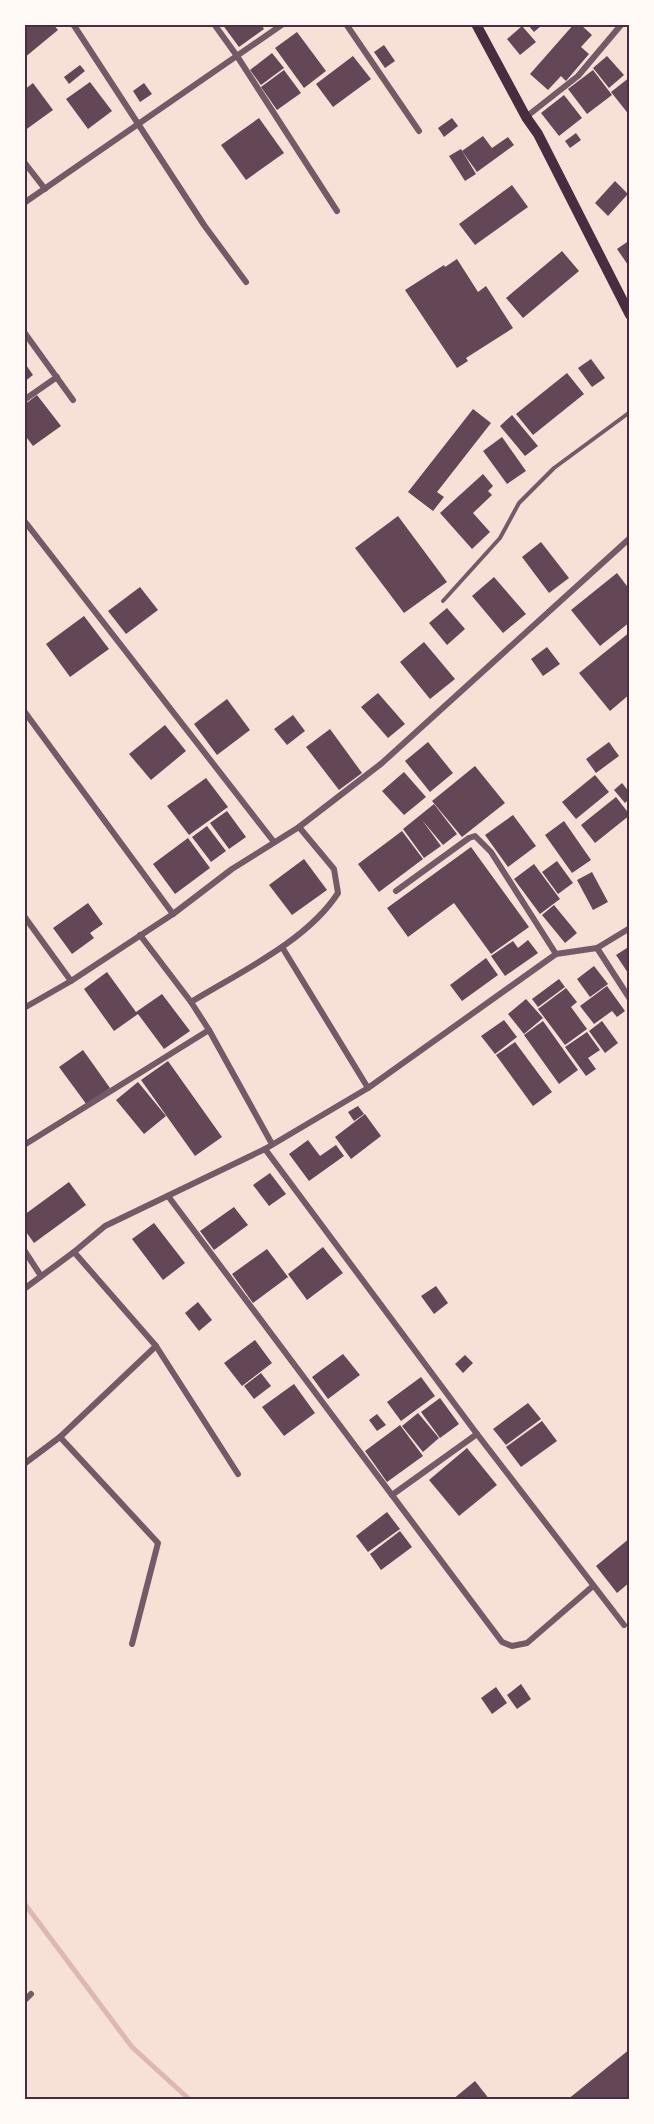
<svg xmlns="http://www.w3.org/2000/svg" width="654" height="2124" font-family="'Golos Text',sans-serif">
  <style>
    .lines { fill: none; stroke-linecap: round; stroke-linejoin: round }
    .stream { stroke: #dcb8b0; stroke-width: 5 }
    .building { fill: #644757 }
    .service { stroke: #755966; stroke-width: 4 }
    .minor { stroke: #755966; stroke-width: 6 }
    .secondary { stroke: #4a2c40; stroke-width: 10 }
    .neatline { fill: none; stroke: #4a2c40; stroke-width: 2 }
  </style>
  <rect width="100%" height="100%" fill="#f7e1d7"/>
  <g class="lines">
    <!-- stream -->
    <path class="stream" d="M24 1903 132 2047 190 2100"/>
  </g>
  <!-- building -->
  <g class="building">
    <path d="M24 24H53L58 30 24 58Z"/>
    <path d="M222 24H261L264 29 239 47Z"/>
    <path d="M527 24H540L542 25 534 32Z"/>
    <path d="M574 24H580L592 35 581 47 589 54 566 81 561 76 548 90 530 74Z"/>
    <path d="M522 26 536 42 520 55 507 39Z"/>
    <path d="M297 32 326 71 304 88 275 48Z"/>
    <path d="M384 45 395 61 385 68 374 52Z"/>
    <path d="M272 53 284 68 261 85 250 70Z"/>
    <path d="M353 56 371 79 333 107 316 84Z"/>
    <path d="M607 56 624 75 609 88 593 68Z"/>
    <path d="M80 65 85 71 69 84 64 77Z"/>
    <path d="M284 70 301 93 277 110 261 87Z"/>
    <path d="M593 70 612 95 587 114 568 89Z"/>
    <path d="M630 77V116L611 92Z"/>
    <path d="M90 82 112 111 88 129 66 99Z"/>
    <path d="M33 83 53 110 24 131V90Z"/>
    <path d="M144 83 152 94 140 102 133 91Z"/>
    <path d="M564 95 582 118 559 136 541 113Z"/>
    <path d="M259 118 284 153 246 180 221 145Z"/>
    <path d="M452 118 458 126 444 137 438 128Z"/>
    <path d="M576 133 581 140 570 148 565 141Z"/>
    <path d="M483 136 492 148 508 137 514 145 477 172 462 151Z"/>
    <path d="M461 149 476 174 465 181 449 156Z"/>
    <path d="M615 181 628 194 608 216 595 203Z"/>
    <path d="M512 185 528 207 475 245 459 224Z"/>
    <path d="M630 240V264L628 265 617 249Z"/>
    <path d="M562 251 579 271 523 318 506 298Z"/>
    <path d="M457 259 478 292 486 286 513 328 466 358 468 361 457 368 405 290 444 265 445 267Z"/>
    <path d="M591 359 605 378 592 387 578 368Z"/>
    <path d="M24 362 33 375 24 382Z"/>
    <path d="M567 373 584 394 533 435 516 414Z"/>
    <path d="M37 395 61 426 33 446 24 434V405Z"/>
    <path d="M473 409 491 423 437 492 444 497 433 511 408 492Z"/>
    <path d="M512 415 538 446 525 456 500 426Z"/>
    <path d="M502 437 526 471 507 484 483 451Z"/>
    <path d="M483 474 493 486 488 491 492 495 473 513 490 532 472 549 440 513Z"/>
    <path d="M398 516 447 582 404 613 355 548Z"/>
    <path d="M541 542 569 578 549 593 522 557Z"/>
    <path d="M617 573 630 590V622L600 646 571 610Z"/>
    <path d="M494 577 526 614 503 633 472 596Z"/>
    <path d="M140 587 158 610 126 634 108 611Z"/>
    <path d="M447 608 465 629 447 645 429 623Z"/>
    <path d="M84 616 109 649 70 677 46 644Z"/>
    <path d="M630 632V694L610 711 579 673Z"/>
    <path d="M424 642 455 679 430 699 400 662Z"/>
    <path d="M547 647 560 664 543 676 531 659Z"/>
    <path d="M378 693 405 724 388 738 361 707Z"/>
    <path d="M227 699 250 730 217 755 194 724Z"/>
    <path d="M293 715 305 731 287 745 274 729Z"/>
    <path d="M165 725 186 751 151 780 129 754Z"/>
    <path d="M330 729 362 773 339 790 306 747Z"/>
    <path d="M428 742 453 773 430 792 405 761Z"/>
    <path d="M609 742 619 756 596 773 586 759Z"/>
    <path d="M475 766 505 803 462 837 432 801Z"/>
    <path d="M404 772 426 797 404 815 382 791Z"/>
    <path d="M595 775 609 792 576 819 562 802Z"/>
    <path d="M206 778 228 807 189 835 167 806Z"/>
    <path d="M622 783 630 793V798L625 803 614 790Z"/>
    <path d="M616 797 630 815 595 843 581 825Z"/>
    <path d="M434 804 457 834 443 845 422 820 441 846 424 858 403 829Z"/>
    <path d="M227 811 246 837 229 849 210 823Z"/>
    <path d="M513 815 536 846 508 867 485 835Z"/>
    <path d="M564 821 591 860 572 873 545 835Z"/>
    <path d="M207 826 226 851 211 862 192 837Z"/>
    <path d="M402 831 423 859 379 892 358 864Z"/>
    <path d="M188 838 210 868 175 894 153 864Z"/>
    <path d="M471 847 529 927 491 954 454 903 408 937 387 908Z"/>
    <path d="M304 859 327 890 292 915 269 885Z"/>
    <path d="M557 861 573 883 558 894 542 872Z"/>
    <path d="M534 864 560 899 540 914 514 879Z"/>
    <path d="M592 872 608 902 593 910 577 880Z"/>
    <path d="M88 903 103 924 90 933 94 938 72 954 53 928Z"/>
    <path d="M554 905 577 933 565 943 542 915Z"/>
    <path d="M528 940 538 953 505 976 491 956 513 941 518 948Z"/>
    <path d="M630 946V976L616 955Z"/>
    <path d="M486 958 498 975 462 1001 450 985Z"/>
    <path d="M594 966 608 984 590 997 577 979Z"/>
    <path d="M107 972 136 1012 162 994 190 1031 164 1049 138 1014 114 1031 84 989Z"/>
    <path d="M559 979 565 987 538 1007 532 999Z"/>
    <path d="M607 986 625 1011 617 1017 612 1011 594 1024 580 1006Z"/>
    <path d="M566 988 577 1002 571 1007 587 1029 565 1045 538 1009Z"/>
    <path d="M526 999 543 1018 524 1034 508 1014Z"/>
    <path d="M504 1020 517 1037 495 1054 481 1036Z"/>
    <path d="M543 1021 578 1070 559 1084 524 1035Z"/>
    <path d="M602 1021 618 1043 605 1053 589 1031Z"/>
    <path d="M587 1032 600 1050 588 1058 596 1069 586 1076 565 1047Z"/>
    <path d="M515 1042 552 1092 533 1106 496 1055Z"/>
    <path d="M83 1050 110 1088 87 1105 59 1067Z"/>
    <path d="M168 1061 222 1137 195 1156 141 1080Z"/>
    <path d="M138 1082 166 1116 144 1134 116 1100Z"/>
    <path d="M358 1106 364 1114 354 1121 348 1112Z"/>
    <path d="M365 1114 381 1136 351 1159 335 1137Z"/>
    <path d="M308 1140 320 1156 336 1145 344 1156 309 1181 289 1154Z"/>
    <path d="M270 1173 286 1194 269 1206 253 1185Z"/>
    <path d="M69 1182 86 1205 34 1243 24 1229V1215Z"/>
    <path d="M234 1207 248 1225 214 1250 200 1231Z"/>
    <path d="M154 1223 185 1263 163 1280 132 1239Z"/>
    <path d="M323 1247 343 1273 307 1300 288 1274Z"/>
    <path d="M267 1249 288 1277 253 1303 232 1274Z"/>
    <path d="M436 1286 448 1303 434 1314 421 1296Z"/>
    <path d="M198 1302 212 1320 199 1331 185 1313Z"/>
    <path d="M255 1340 272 1363 242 1386 224 1363Z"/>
    <path d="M343 1354 360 1375 328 1399 312 1377Z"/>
    <path d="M465 1355 473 1363 463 1373 455 1364Z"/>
    <path d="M261 1373 271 1386 254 1399 244 1386Z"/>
    <path d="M421 1377 435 1396 401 1421 387 1402Z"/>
    <path d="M294 1384 315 1413 284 1436 262 1407Z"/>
    <path d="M440 1398 459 1424 440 1438 421 1412Z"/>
    <path d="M528 1403 541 1419 506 1445 493 1429Z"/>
    <path d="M418 1413 439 1438 423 1452 402 1426Z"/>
    <path d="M377 1414 386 1425 377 1431 369 1420Z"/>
    <path d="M542 1421 557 1441 521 1467 506 1447Z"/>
    <path d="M400 1425 423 1456 387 1482 365 1451Z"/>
    <path d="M467 1448 497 1485 459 1516 429 1480Z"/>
    <path d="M387 1512 400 1529 368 1552 356 1536Z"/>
    <path d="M400 1531 412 1547 381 1570 370 1554Z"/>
    <path d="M630 1538V1582L617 1593 596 1566Z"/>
    <path d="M521 1684 531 1699 517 1709 507 1695Z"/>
    <path d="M496 1687 507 1703 492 1714 481 1698Z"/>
    <path d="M630 2049V2100H567Z"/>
    <path d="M475 2081 490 2100H452Z"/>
  </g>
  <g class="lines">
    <!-- service -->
    <path class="service" d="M443 601 500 538 519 503 554 468 630 412"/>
    <!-- minor -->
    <g class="minor">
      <path d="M73 24 204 225 246 282"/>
      <path d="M214 24 237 56 337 211"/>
      <path d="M346 24 419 131"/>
      <path d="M526 117 578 76 621 25"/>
      <path d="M24 162 45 189"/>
      <path d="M24 203 283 24"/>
      <path d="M24 332 73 400"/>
      <path d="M24 400 57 377"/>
      <path d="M24 524 26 523 274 842"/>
      <path d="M24 711 173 914"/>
      <path d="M396 891 469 838 475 836 491 852 556 954"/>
      <path d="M24 916 71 981 173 914 232 869 299 827 382 763 630 538"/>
      <path d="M140 935 191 1002 209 1030 272 1144"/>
      <path d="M282 947 368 1088"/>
      <path d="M597 948 630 999"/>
      <path d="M191 1002C240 972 307 941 338 893L334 869 299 827"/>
      <path d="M24 1008 71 981"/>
      <path d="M24 1145 209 1030"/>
      <path d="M265 1149 477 1434 624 1625"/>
      <path d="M168 1196 502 1642 512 1646 527 1643 593 1586"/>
      <path d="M24 1250 41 1276"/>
      <path d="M74 1252 156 1346 238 1474"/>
      <path d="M24 1289 74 1252 105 1226 265 1149 368 1088 556 954 597 948 630 928"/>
      <path d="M60 1437 158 1543 132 1644"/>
      <path d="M24 1464 60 1437 156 1346"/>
      <path d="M392 1495 477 1434"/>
      <path d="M24 2001 31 1994"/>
    </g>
    <!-- secondary -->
    <path class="secondary" d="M476 24 526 117 538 134 630 315"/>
  </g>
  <!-- border -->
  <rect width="654" height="2124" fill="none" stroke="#fffaf5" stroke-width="51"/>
  <rect x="26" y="26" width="602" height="2072" class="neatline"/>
</svg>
